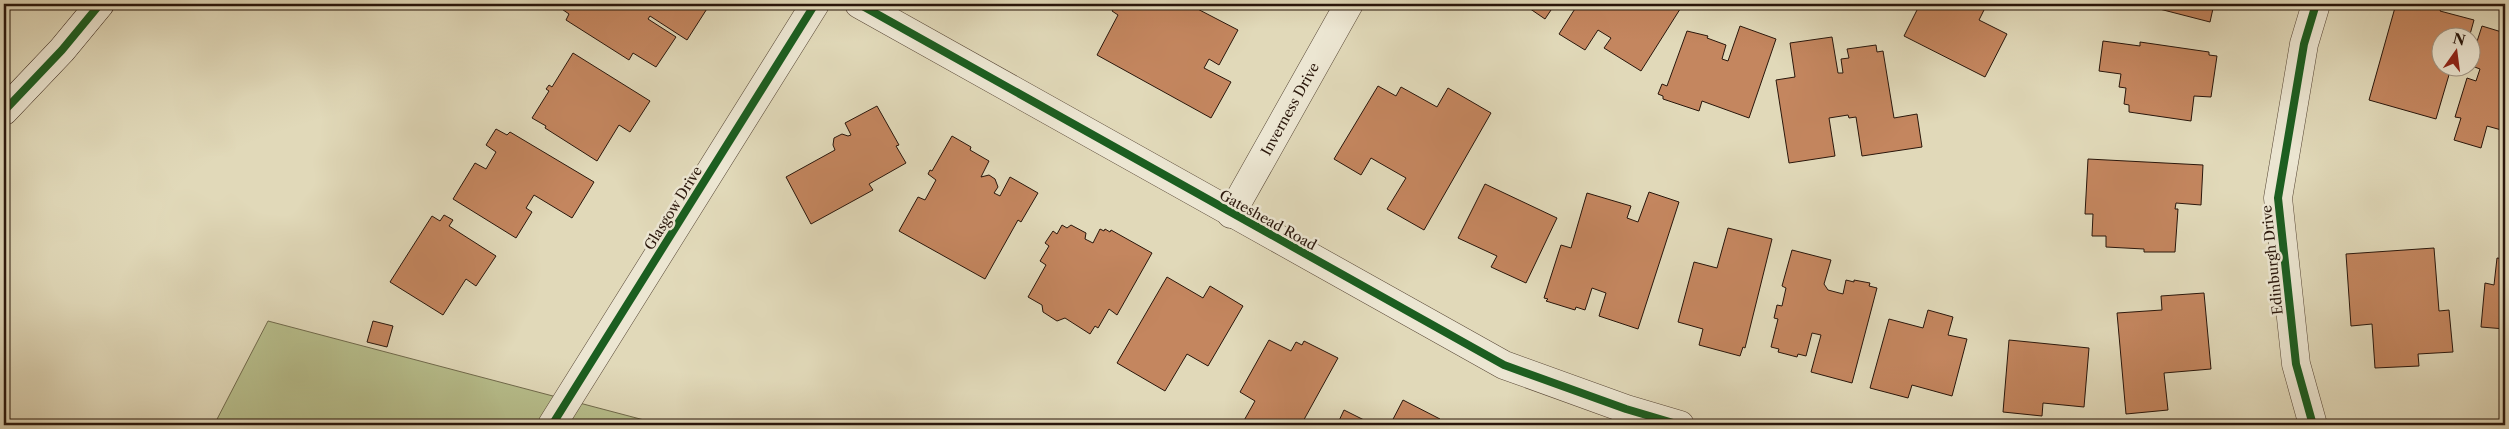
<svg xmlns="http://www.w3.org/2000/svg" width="2509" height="429" font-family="'Libre Caslon Text',serif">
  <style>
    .green { fill: #b7be8c; stroke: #706a4c }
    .building { fill: #c4865f; stroke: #29160b }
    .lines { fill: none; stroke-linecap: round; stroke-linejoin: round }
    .minor-casing { stroke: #574736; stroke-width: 29 }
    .secondary-casing { stroke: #29160b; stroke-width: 29 }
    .minor { stroke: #ece6d2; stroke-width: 28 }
    .secondary { stroke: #ece6d2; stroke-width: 28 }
    .cycleway-casing { stroke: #ece6d2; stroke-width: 11 }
    .cycleway { stroke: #1b5e20; stroke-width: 8 }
    .labels { text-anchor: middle; stroke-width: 5; stroke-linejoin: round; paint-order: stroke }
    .street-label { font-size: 14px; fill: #29160b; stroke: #ece6d2 }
  </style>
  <rect width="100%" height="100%" fill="#e1d9b9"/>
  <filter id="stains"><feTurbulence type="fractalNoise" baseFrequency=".004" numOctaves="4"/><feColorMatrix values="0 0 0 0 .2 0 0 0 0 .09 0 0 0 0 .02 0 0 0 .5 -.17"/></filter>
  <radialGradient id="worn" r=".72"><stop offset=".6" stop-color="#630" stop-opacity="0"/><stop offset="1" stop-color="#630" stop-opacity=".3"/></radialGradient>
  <!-- green -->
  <path class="green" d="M268 321 663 425H214Z"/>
  <!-- building -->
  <g class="building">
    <path d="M557 4H710L687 40 650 16 648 19 676 37 656 67 633 53 629 60 566 20 569 14 556 5Z"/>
    <path d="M1116 4H1188L1238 30 1219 65 1209 59 1204 68 1231 82 1211 118 1097 55 1118 15 1112 11Z"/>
    <path d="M1523 4H1555L1545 19Z"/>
    <path d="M1578 4H1678L1682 6 1641 71 1604 48 1611 38 1598 30 1585 50 1559 34Z"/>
    <path d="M1920 4H1987L1979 20 2007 34 1985 77 1904 36Z"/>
    <path d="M2140 4H2214L2210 22Z"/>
    <path d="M2396 4H2443L2440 11 2474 20 2469 38H2442V68H2451L2436 119 2369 100Z"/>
    <path d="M1740 26 1776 39 1749 118 1702 101 1699 111 1663 99V96L1658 94 1662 84 1667 86 1687 31 1708 36 1707 38 1726 45 1722 59 1728 61Z"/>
    <path d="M2482 26 2505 33V131L2487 126 2481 148 2454 140 2461 118 2455 117 2467 78 2476 81 2480 69 2472 66V57Z"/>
    <path d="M1832 37 1838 73H1843L1841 59 1849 58 1847 49 1876 45 1877 52 1883 51 1894 118 1917 114 1922 147 1862 156 1856 117 1849 118 1848 115 1829 118 1835 156 1789 163 1776 80 1795 77 1790 43Z"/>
    <path d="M2103 41 2140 46V42L2209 52V55L2217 56 2211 97 2194 96 2191 121 2129 112V105L2124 104 2126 88 2119 87 2121 74 2099 71Z"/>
    <path d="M573 53 650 101 630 132 619 125 597 161 545 128 546 126 532 118 549 91 546 89 549 85 552 87Z"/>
    <path d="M1378 86 1396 96 1401 87 1437 107 1448 88 1491 113 1424 230 1387 209 1406 178 1371 158 1361 175 1334 159Z"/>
    <path d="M877 106 899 145 896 146 906 163 869 184 873 190 811 224 786 177 835 150 833 145 834 138 842 134 848 136 851 135 845 123Z"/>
    <path d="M496 129 507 135 510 132 594 182 572 218 534 195 526 208 532 212 516 238 453 199 475 163 486 169 496 152 486 145Z"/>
    <path d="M952 136 971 147 970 150 989 161 981 177 989 175 995 179 998 187 994 193 1000 196 1010 177 1038 193 1021 222 1018 220 985 279 899 231 918 197 925 200 936 180 928 174 930 170 932 171Z"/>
    <path d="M2088 159 2203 165 2201 205 2176 203 2175 209H2178L2175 252H2144V249L2106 247V236H2092L2093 214H2085Z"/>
    <path d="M1485 184 1557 218 1526 283 1491 267 1497 256 1458 238Z"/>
    <path d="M1649 192 1679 202 1638 329 1599 316 1606 293 1592 288 1585 310 1576 307 1575 310 1546 301 1548 299 1544 298 1561 245 1571 248 1587 193 1631 206 1627 218 1638 222Z"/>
    <path d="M444 215 453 220 449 226 496 256 476 286 466 279 443 315 390 282 432 216 440 221Z"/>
    <path d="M1062 225 1067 228 1071 225 1086 233 1085 239 1093 243 1100 229 1104 231 1105 229 1110 232 1111 230 1152 253 1117 315 1109 309 1098 328 1095 326 1090 334 1065 318 1057 321 1043 312 1042 305 1028 297 1046 265 1040 261 1049 246 1045 243 1053 231 1057 234Z"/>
    <path d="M1728 228 1772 239 1745 348 1743 347 1740 356 1699 345 1703 329 1678 322 1694 262 1717 268Z"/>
    <path d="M2434 248 2439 311 2449 310 2453 352 2418 354 2419 366 2375 368 2372 324 2351 326 2346 254Z"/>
    <path d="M1792 250 1831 260 1824 284 1828 290 1843 294 1846 280 1854 282V280L1870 283 1869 286 1877 288 1852 383 1811 372 1821 335 1812 333 1806 356 1798 354 1797 357 1778 352 1779 349 1771 347 1778 319 1774 318 1777 305 1782 306 1786 288 1782 286Z"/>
    <path d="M2497 258 2505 259V329L2481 327 2485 283 2494 285Z"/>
    <path d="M1167 277 1203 298 1210 286 1243 306 1208 366 1187 354 1165 391 1117 363Z"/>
    <path d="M2204 293 2211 369 2164 373 2168 410 2126 414 2117 313 2162 310 2161 296Z"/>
    <path d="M1928 310 1953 317 1948 335 1967 339 1952 396 1912 385 1908 398 1870 388 1889 319 1923 328Z"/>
    <path d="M373 321 393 326 387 347 367 342Z"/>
    <path d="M1269 340 1291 351 1296 342 1302 345 1304 341 1338 358 1301 425 1242 424 1255 401 1240 392Z"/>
    <path d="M2009 340 2089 348 2084 407 2043 403 2042 416 2003 412Z"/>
    <path d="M1403 400 1440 419 1437 425H1390Z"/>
    <path d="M1344 410 1374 425H1337Z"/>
  </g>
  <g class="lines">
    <!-- minor casing -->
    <g class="minor-casing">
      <g id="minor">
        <path d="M859 4 1504 365 1626 409 1680 425"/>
        <path d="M1231 214 1349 4"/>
        <path d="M552 425 815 4"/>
        <path d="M2313 425 2296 364 2278 198 2304 44 2316 4"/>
      </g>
    </g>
    <!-- secondary casing -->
    <g class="secondary-casing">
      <path id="secondary" d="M4 111 62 50 100 4"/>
    </g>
    <!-- minor -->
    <use href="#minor" class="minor"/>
    <!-- secondary -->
    <use href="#secondary" class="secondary"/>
    <!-- cycleway casing -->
    <g class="cycleway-casing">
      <g id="cycleway">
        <path d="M859 4 1504 365 1626 409 1680 425"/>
        <path d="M4 111 62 50 100 4"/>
        <path d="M552 425 815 4"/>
        <path d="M2313 425 2296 364 2278 198 2304 44 2316 4"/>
      </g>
    </g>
    <!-- cycleway -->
    <use href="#cycleway" class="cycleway"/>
  </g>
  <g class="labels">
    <!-- street labels -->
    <g class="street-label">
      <text transform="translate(1290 109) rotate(-61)" y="5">Inverness Drive</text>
      <text transform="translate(673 208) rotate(-58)" y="5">Glasgow Drive</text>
      <text transform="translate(1268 220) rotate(29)" y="5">Gateshead Road</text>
      <text transform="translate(2272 260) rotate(-96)" y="5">Edinburgh Drive</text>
    </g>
  </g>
  <!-- margin -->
  <rect width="2509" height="429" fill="none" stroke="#e1d9b9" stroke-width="20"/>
  <rect x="5" y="5" width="2499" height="419" fill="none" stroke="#29160b" stroke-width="2.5"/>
  <rect x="10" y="10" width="2489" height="409" fill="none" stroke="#29160b"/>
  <!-- north arrow -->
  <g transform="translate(2456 52) rotate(14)"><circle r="24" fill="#ece6d2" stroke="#9e9382"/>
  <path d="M0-4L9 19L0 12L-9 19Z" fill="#8f2418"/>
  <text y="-8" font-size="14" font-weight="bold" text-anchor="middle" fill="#29160b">N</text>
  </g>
  <rect width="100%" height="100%" filter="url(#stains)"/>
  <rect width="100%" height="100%" fill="url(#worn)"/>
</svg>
